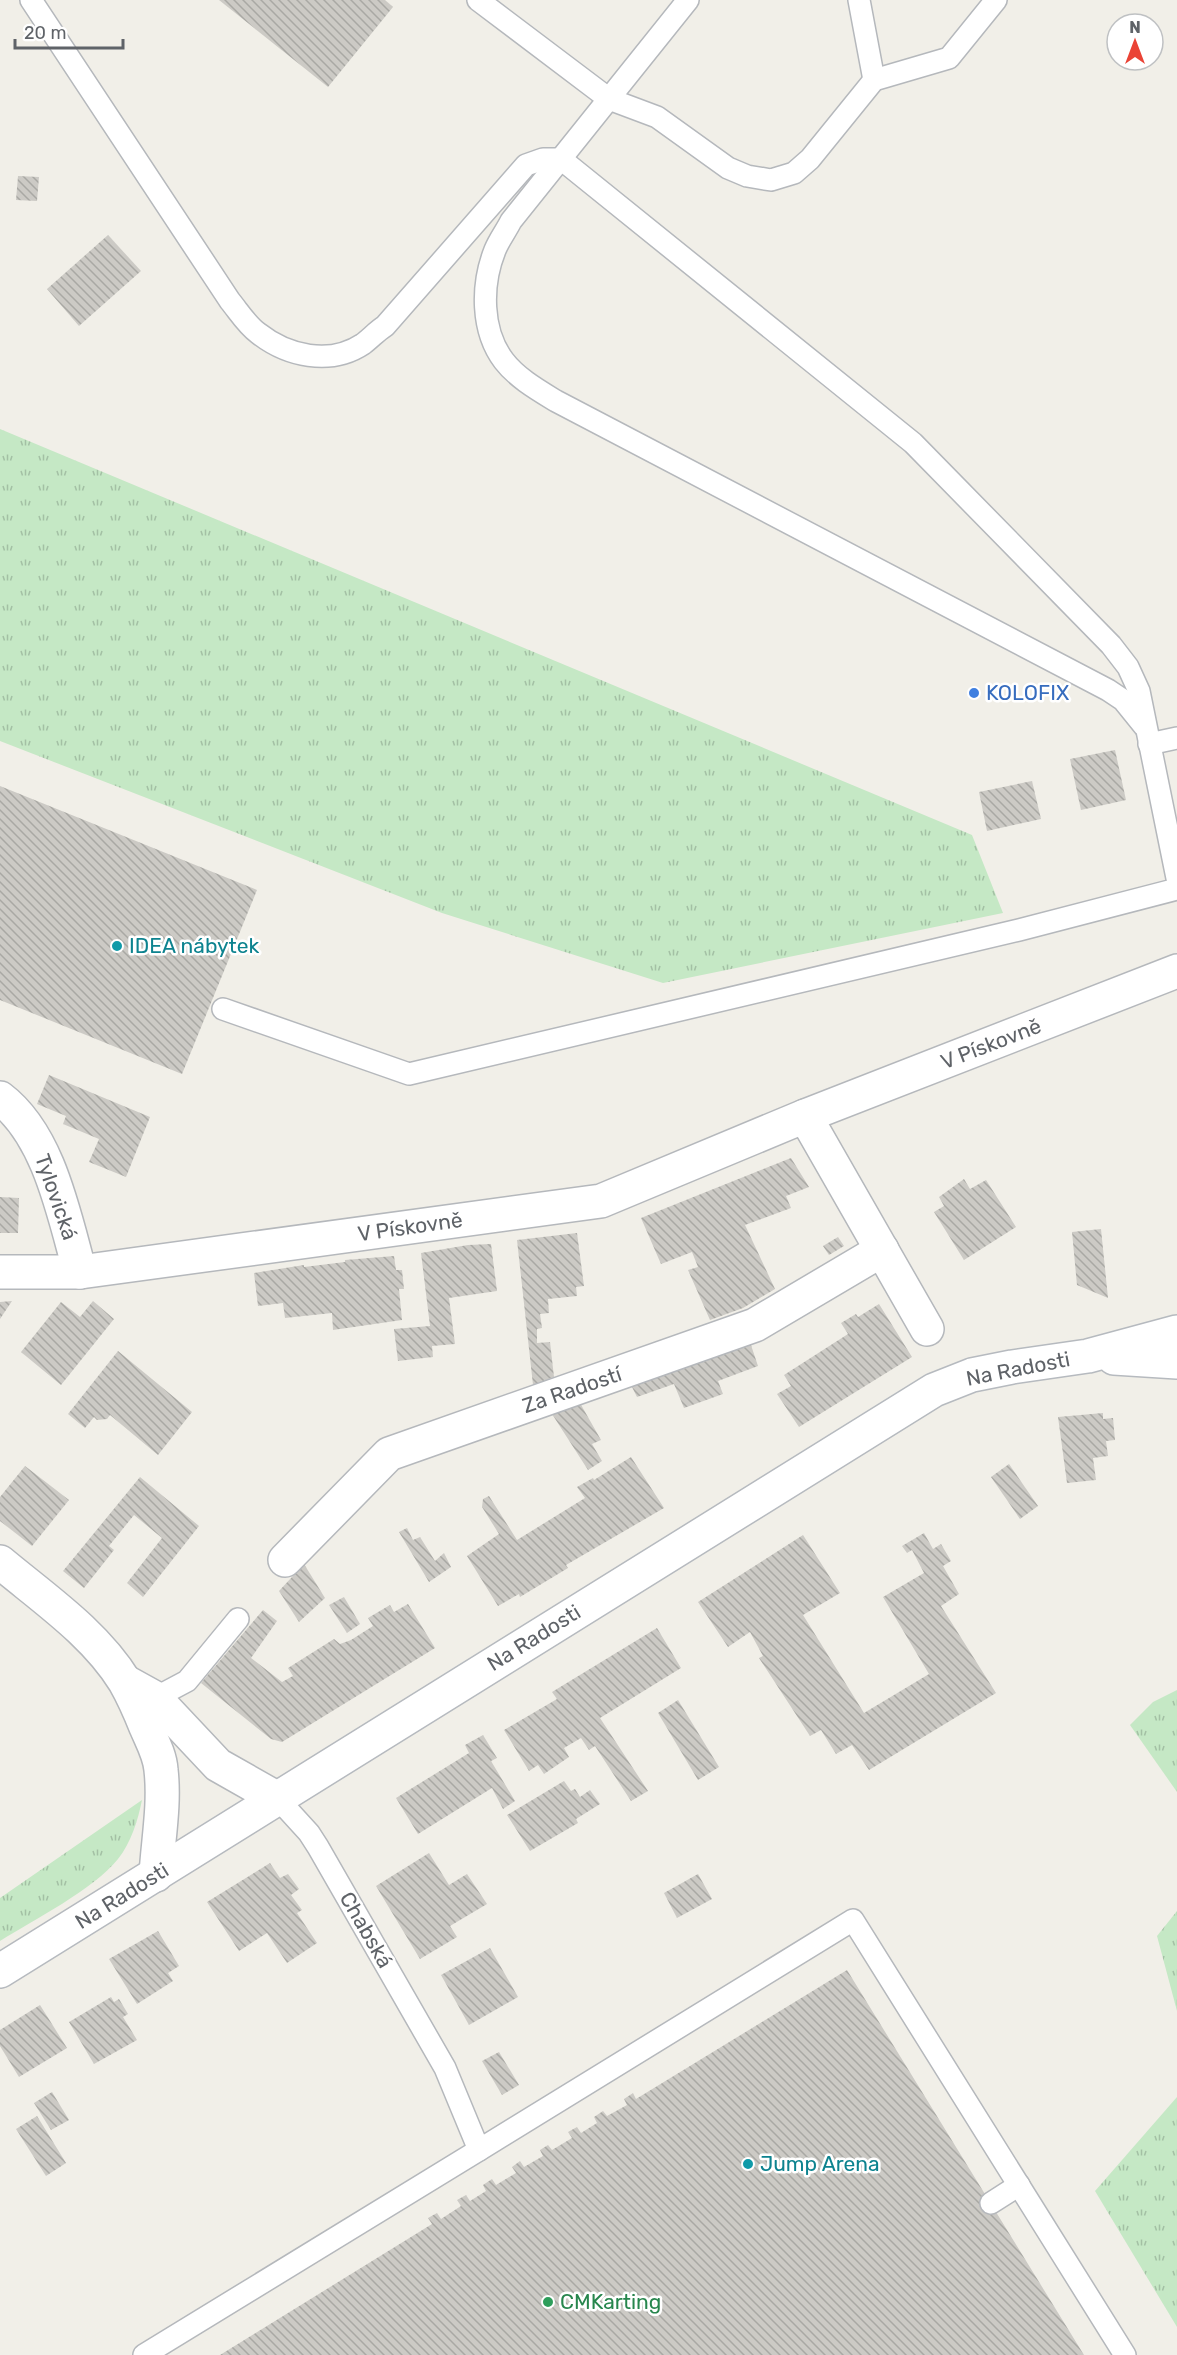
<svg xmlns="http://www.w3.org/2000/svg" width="1177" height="2355" font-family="Rubik,sans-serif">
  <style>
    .grass { fill: url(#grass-tufts) }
    .building { fill: url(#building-back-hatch) }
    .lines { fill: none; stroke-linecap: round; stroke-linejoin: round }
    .service-casing { stroke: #b5b8bc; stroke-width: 24 }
    .minor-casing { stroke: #b5b8bc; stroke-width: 36 }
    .tertiary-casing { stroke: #b5b8bc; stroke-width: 36 }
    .secondary-casing { stroke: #b6babf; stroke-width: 36 }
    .service { stroke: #fff; stroke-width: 21 }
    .minor { stroke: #fff; stroke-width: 33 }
    .tertiary { stroke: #fff; stroke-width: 33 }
    .secondary { stroke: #fff; stroke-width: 33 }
    .shop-dot { fill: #3f7fe0; stroke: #fff; stroke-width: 2 }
    .culture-dot { fill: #0f9aa8; stroke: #fff; stroke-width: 2 }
    .leisure-dot { fill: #2e9e5b; stroke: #fff; stroke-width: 2 }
    .labels { text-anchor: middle; stroke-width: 5; stroke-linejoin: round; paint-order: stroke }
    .shop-label { font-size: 21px; fill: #366cbe; stroke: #fff; text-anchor: start }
    .culture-label { font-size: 21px; fill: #0d838f; stroke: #fff; text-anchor: start }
    .street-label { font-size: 21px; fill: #5f6368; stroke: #fff }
    .leisure-label { font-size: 21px; fill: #27864d; stroke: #fff; text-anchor: start }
  </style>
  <defs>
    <pattern id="grass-tufts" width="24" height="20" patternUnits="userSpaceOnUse" patternTransform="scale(1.5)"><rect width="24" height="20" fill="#c5e8c5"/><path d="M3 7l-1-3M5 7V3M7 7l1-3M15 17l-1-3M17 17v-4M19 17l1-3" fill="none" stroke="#a3c0a4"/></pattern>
    <pattern id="building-back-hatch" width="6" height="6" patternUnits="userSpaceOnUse" patternTransform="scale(1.5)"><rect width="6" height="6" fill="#cccac5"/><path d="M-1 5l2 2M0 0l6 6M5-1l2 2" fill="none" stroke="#a9a8a4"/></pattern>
  </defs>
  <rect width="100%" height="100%" fill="#f1efe8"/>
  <!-- grass -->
  <g class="grass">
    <path d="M0 429 972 835 1003 913 663 983 442 913 0 741Z"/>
    <path d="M1177 1690V1792L1130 1725 1153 1702Z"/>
    <path d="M142 1800C138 1820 131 1843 118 1859 93 1890 35 1919 0 1941V1898Z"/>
    <path d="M1177 1911V2011L1157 1936Z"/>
    <path d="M1177 2097V2327L1095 2191Z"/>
  </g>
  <!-- building -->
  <g class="building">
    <path d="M219 0H385L393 7 328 87Z"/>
    <path d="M18 176 39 177 37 201 16 200Z"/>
    <path d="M108 235 141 271 79 326 47 289Z"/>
    <path d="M1115 750 1126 800 1081 810 1070 759Z"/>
    <path d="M1032 781 1041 819 987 831 979 792Z"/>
    <path d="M0 786 257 890 182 1074 0 1000Z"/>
    <path d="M49 1075 150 1117 126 1177 89 1162 99 1139 63 1124 66 1116 37 1104Z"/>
    <path d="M791 1158 809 1187 786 1196 791 1208 745 1225 775 1289 743 1308 710 1320 688 1270 698 1267 692 1252 661 1264 641 1218Z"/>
    <path d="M964 1179 970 1189 986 1180 1016 1227 964 1260 934 1212 944 1206 939 1197Z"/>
    <path d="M0 1197 19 1198 18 1233H0Z"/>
    <path d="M1101 1229 1108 1298 1077 1285 1072 1232Z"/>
    <path d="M577 1233 584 1286 576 1287 577 1296 548 1299 549 1313 540 1314 542 1328 537 1329V1343L550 1342 554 1377 533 1385 517 1240Z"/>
    <path d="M838 1237 844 1246 829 1255 823 1246Z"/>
    <path d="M491 1244 497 1291 449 1298 455 1344 432 1346 433 1357 398 1361 394 1329 430 1326 421 1253 468 1245Z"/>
    <path d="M394 1256 396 1270H402L404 1289H399L402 1320 333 1330 332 1313 285 1318 283 1303 258 1306 254 1273 304 1265V1267L345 1262V1260Z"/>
    <path d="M12 1301 0 1319V1302Z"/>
    <path d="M93 1301 114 1319 61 1385 21 1352 61 1302 80 1317Z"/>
    <path d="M879 1304 912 1357 799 1427 777 1394 791 1386 784 1375 848 1334 841 1323 856 1314 858 1317Z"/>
    <path d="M750 1342 758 1366 718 1381 723 1394 684 1408 674 1384 637 1397 631 1385Z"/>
    <path d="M118 1351 192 1412 158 1455 110 1415 107 1419 97 1420 94 1417 85 1428 68 1414Z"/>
    <path d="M580 1403 601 1440 592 1444 602 1461 588 1470 552 1414Z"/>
    <path d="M1103 1413V1419L1113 1418 1115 1440 1106 1441 1108 1456 1093 1458 1096 1480 1067 1483 1058 1417Z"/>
    <path d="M631 1457 664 1508 566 1565 568 1568 520 1597 519 1594 498 1606 467 1556 499 1534 482 1507 483 1499 489 1496 517 1540 585 1498 577 1487 593 1478 594 1480Z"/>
    <path d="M1009 1464 1038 1506 1020 1519 991 1477Z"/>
    <path d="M25 1466 69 1500 32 1546 0 1521V1497Z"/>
    <path d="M140 1477 199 1526 143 1597 127 1583 162 1538 134 1515 109 1546 114 1550 84 1588 63 1571Z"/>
    <path d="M407 1528 413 1540 420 1537 435 1561 444 1553 451 1567 429 1582 399 1532Z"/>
    <path d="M924 1533 933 1549 941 1544 951 1561 943 1566 959 1594 941 1606 996 1693 869 1770 852 1745 836 1754 821 1730 810 1736 759 1658 763 1656 750 1632 728 1647 698 1602 803 1535 840 1593 803 1615 864 1713 929 1674 883 1597 924 1573 912 1550 907 1553 902 1546Z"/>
    <path d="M304 1564 325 1598 299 1622 279 1591Z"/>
    <path d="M344 1597 360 1624 347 1633 329 1605Z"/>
    <path d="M408 1604 435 1648 282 1742 271 1739 201 1683 263 1610 277 1621 251 1658 282 1682 293 1676 288 1668 334 1639 340 1644 351 1640 373 1626 368 1618 390 1605 394 1612Z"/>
    <path d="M657 1628 681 1668 600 1718 648 1791 631 1801 595 1746 589 1750 581 1738 564 1748 569 1757 544 1774 538 1765 529 1771 504 1730 557 1699 552 1692Z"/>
    <path d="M678 1700 719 1767 698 1780 658 1713Z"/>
    <path d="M483 1735 497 1758 491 1761 515 1801 503 1809 492 1788 418 1834 396 1798 469 1753 465 1745Z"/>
    <path d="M564 1781 571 1791 575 1789 580 1797 590 1790 600 1804 576 1819 578 1823 530 1851 507 1815Z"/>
    <path d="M429 1853 449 1885 467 1874 487 1904 450 1926 457 1937 420 1959 376 1886Z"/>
    <path d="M270 1863 280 1878 288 1874 299 1889 291 1895 302 1910 297 1913 317 1943 287 1963 267 1933 239 1951 207 1902Z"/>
    <path d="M698 1874 712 1899 677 1918 664 1893Z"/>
    <path d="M158 1931 179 1966 168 1973 173 1981 137 2004 109 1959Z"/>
    <path d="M490 1948 518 1997 469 2025 441 1975Z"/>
    <path d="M847 1970 1084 2355H220L432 2224 428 2218 437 2213 441 2219 461 2206 457 2200 466 2195 470 2201 486 2191 483 2185 492 2179 496 2185 516 2173 512 2167 520 2161 524 2167 543 2156 540 2150 548 2145 552 2150 572 2138 568 2132 577 2127 581 2133 597 2123 594 2117 603 2111 607 2116 627 2105 624 2099 633 2093 636 2099Z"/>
    <path d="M111 1997 114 2002 119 1999 128 2014 123 2017 137 2040 94 2064 69 2022Z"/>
    <path d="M40 2005 67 2048 19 2077 0 2046V2030Z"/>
    <path d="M499 2052 519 2085 502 2095 482 2061Z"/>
    <path d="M52 2092 69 2120 51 2130 34 2103Z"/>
    <path d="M37 2116 66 2163 46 2176 16 2129Z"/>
  </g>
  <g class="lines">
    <!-- service casing -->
    <g class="service-casing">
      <g id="service">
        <path d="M31 0 230 301C239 312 247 325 258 333 287 356 330 366 363 344 371 338 377 331 385 326L526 165 543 159H561L913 443 1111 645 1128 667 1139 691 1177 878"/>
        <path d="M478 0 609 99 657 117 728 168 747 176 771 180 794 173 810 159 874 80 949 58 996 0"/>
        <path d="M688 0 511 221C506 231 499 240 495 250 481 285 481 331 504 361 517 378 538 390 556 401L1108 690 1123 700 1144 726"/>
        <path d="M859 0 874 80"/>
        <path d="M1149 744 1177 738"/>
        <path d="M223 1009 409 1074 1019 930 1177 889"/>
        <path d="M155 1698 187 1681 238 1619"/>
        <path d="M479 2150 853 1920 1125 2355"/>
        <path d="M991 2203 1019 2185"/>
        <path d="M144 2355 479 2150 445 2068 318 1847 309 1833 278 1799"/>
      </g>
    </g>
    <!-- minor casing -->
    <g class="minor-casing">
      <g id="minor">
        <path d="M0 1098C49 1135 64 1215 80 1272"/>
        <path d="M805 1116 927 1329"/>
        <path d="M0 1272H80L601 1201 805 1116 1177 971"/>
        <path d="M285 1560 389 1454 755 1325 882 1250"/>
      </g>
    </g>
    <!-- tertiary casing -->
    <g class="tertiary-casing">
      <g id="tertiary">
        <path d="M0 1562C43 1598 95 1633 125 1682 133 1696 140 1712 146 1727 152 1741 160 1755 161 1770 165 1804 158 1841 156 1875"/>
        <path d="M126 1682 155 1698 218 1765 278 1799"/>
      </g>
    </g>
    <!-- secondary casing -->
    <g class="secondary-casing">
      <g id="secondary">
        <path d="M1114 1358 1177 1362"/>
        <path d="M0 1971 934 1390 972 1375 1012 1367 1088 1356 1177 1332"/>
      </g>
    </g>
    <!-- service -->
    <use href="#service" class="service"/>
    <!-- minor -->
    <use href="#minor" class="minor"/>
    <!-- tertiary -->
    <use href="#tertiary" class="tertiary"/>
    <!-- secondary -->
    <use href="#secondary" class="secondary"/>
  </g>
  <!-- markers -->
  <circle class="shop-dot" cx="974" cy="693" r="6"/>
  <g class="culture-dot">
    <circle cx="117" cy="946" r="6"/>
    <circle cx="748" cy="2164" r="6"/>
  </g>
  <circle class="leisure-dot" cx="548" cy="2302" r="6"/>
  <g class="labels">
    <!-- shop labels -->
    <g class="shop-label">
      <text x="986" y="700">KOLOFIX</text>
    </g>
    <!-- culture labels -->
    <g class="culture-label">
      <text x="129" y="953">IDEA nábytek</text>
      <text x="760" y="2171">Jump Arena</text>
    </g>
    <!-- street labels -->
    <g class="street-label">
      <text transform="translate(991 1044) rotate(-21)" y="7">V Pískovně</text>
      <text transform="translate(56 1197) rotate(71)" y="7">Tylovická</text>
      <text transform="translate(410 1227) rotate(-8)" y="7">V Pískovně</text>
      <text transform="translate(1018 1369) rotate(-11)" y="7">Na Radosti</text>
      <text transform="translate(572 1390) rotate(-19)" y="7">Za Radostí</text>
      <text transform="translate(534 1638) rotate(-32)" y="7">Na Radosti</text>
      <text transform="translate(122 1896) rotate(-32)" y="7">Na Radosti</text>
      <text transform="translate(366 1930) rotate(60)" y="7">Chabská</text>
    </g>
    <!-- leisure labels -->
    <g class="leisure-label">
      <text x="560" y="2309">CMKarting</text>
    </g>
  </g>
  <!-- north arrow -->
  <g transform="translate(1135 42)"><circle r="28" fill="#ffffff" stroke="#bfc1c3" stroke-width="1.5"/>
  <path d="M0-4.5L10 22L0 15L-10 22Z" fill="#ea4335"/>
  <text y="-9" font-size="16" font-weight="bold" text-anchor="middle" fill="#5f6368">N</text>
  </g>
  <!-- scale -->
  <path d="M15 39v9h108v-9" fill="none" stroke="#5f6368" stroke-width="3"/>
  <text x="24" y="39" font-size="18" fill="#5f6368" stroke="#ffffff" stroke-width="4.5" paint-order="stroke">20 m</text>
</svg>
